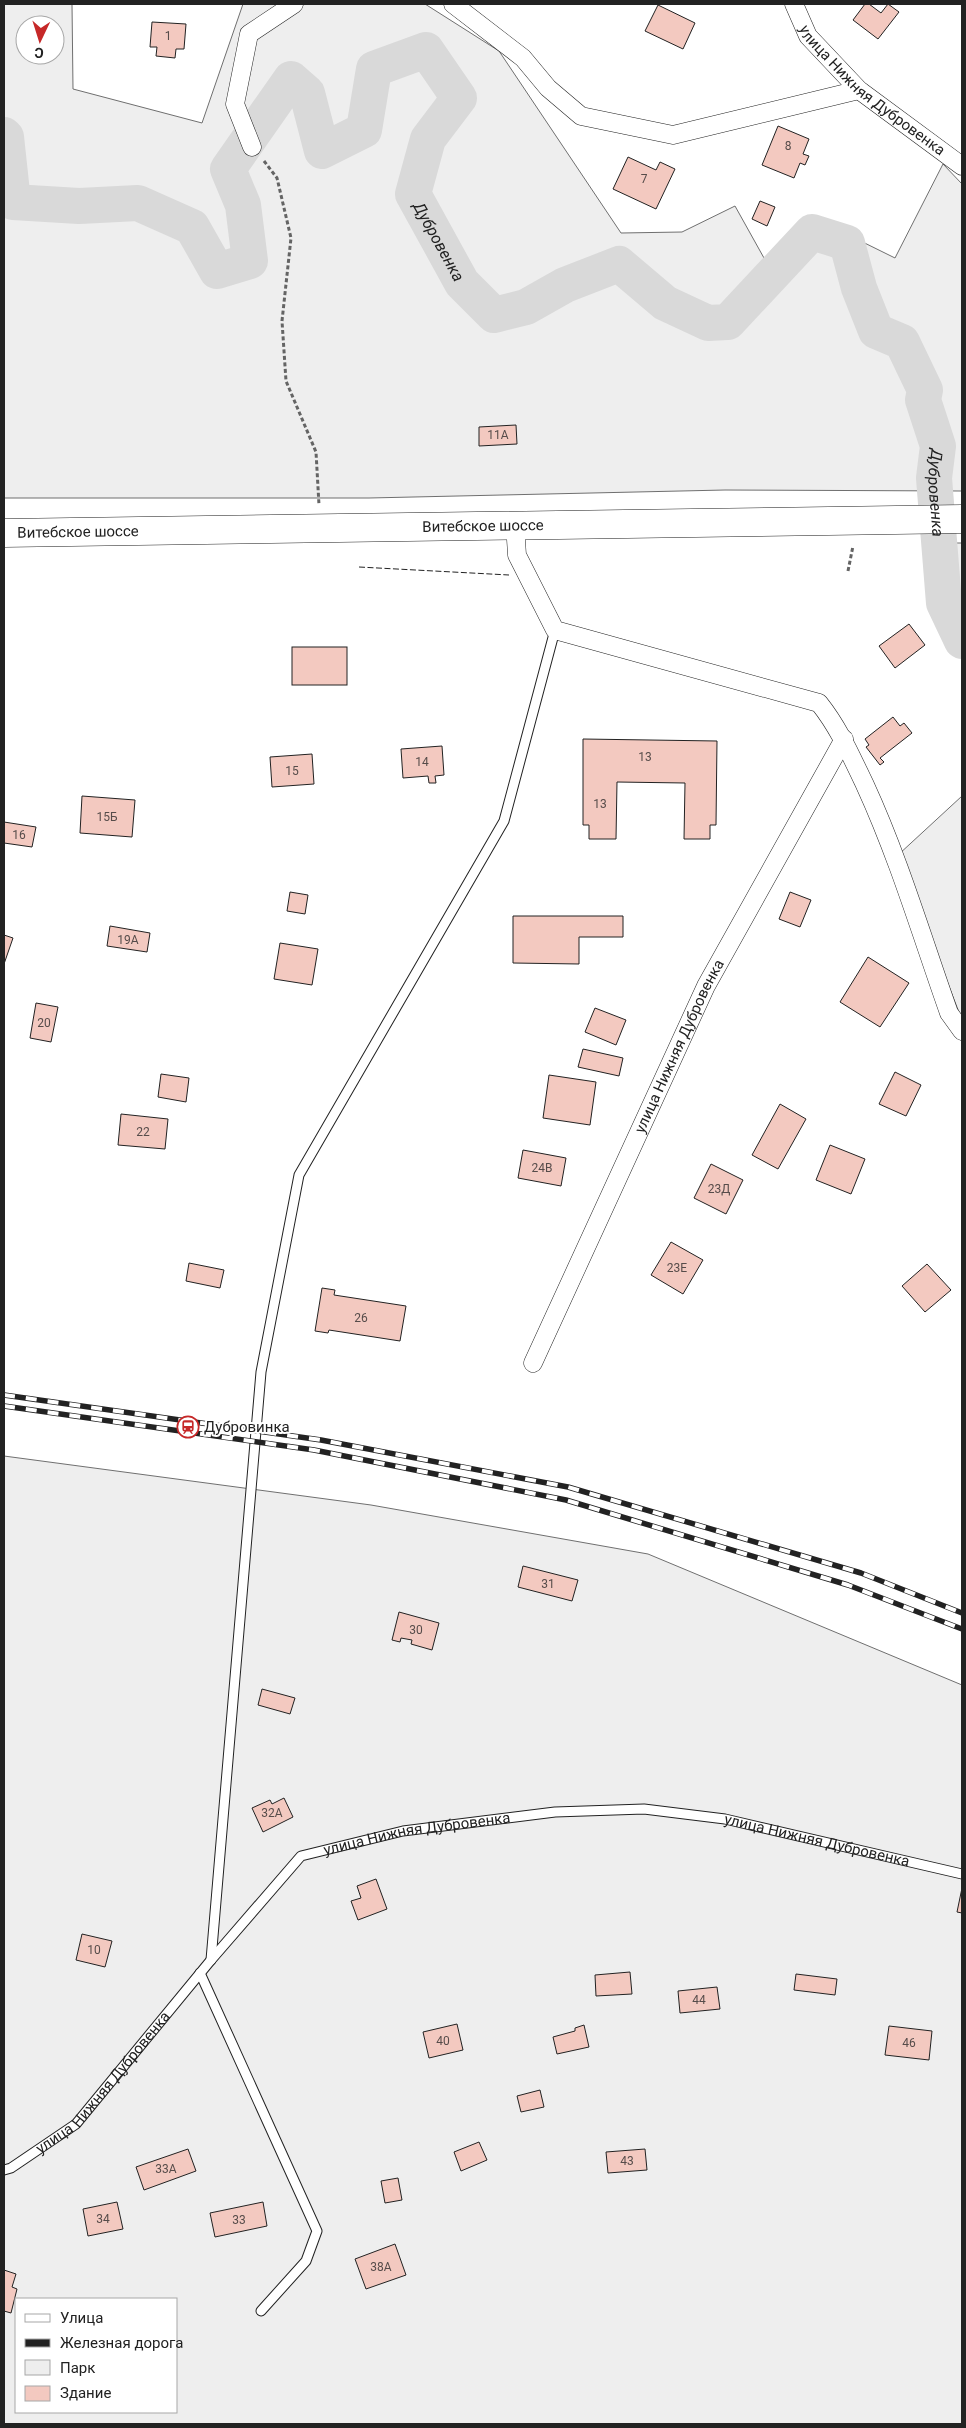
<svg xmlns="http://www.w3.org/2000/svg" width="966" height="2428" font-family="Roboto,sans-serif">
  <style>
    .green { fill: #eee; stroke: #6f6f6f; fill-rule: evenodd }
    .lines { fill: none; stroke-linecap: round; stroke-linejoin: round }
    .river { stroke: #d9d9d9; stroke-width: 36 }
    .building { fill: #f3c9c0; stroke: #222 }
    .service-casing { stroke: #222; stroke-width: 11 }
    .minor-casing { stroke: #222; stroke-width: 19 }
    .primary-casing { stroke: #222; stroke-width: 29 }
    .path { stroke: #646464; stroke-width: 3; stroke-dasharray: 4 2.5; stroke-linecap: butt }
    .service { stroke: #fff; stroke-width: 9 }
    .minor { stroke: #fff; stroke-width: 18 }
    .primary { stroke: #fff; stroke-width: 28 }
    .rail-casing { stroke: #222; stroke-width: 5.5 }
    .rail { stroke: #fff; stroke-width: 4; stroke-dasharray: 11; stroke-linecap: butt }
    .fence { stroke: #222; stroke-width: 1; stroke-dasharray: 6 2.5; stroke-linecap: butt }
    .labels { text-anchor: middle; stroke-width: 4; stroke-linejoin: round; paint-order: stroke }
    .number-label { font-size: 12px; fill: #564c4a }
    .street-label { font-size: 15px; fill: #222; stroke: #fff }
    .poi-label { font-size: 15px; fill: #222; stroke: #fff; text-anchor: start }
    .water-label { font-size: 16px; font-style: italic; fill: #222; stroke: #fff }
  </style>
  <rect width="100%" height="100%" fill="#fff"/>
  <!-- green -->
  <g class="green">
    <path d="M4 4H72L73 89 202 123 243 4H425L499 51 621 233 682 232 735 206 764 258 816 219 895 258 943 164 962 184V491L725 490 369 498H4ZM25 25H55V55H25Z"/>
    <path d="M946 543H962V633Z"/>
    <path d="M962 796V1020L898 855Z"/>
    <path d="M4 1456 371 1505 648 1554 962 1685V2424H4ZM16 2299H176V2412H16Z"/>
  </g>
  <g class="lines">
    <!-- river -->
    <path class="river" id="s1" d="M4 135 6 137 13 202 79 206 138 203 192 227 217 271 250 261 243 205 228 169 291 79 307 93 322 151 364 130 374 69 426 50 459 98 428 139 413 194 462 283 494 315 526 307 565 285 619 264 665 303 708 323 728 322 812 232 847 243 859 288 876 331 902 342 925 390 923 400 938 446 934 478 944 603 962 641"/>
  </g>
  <!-- building -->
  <g class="building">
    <path d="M865 4H869L881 13 888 4 899 12 878 39 853 20Z"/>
    <path d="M658 5 695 23 683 49 645 31Z"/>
    <path d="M152 22 186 24 184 49H176L175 58 156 56 157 47H150Z"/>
    <path d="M778 126 809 139 803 154 809 156 805 165 800 163 794 178 762 165Z"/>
    <path d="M628 157 656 170 660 162 675 169 656 209 613 189Z"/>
    <path d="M760 201 775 207 767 226 752 219Z"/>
    <path d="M516 425 517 444 479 446V427Z"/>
    <path d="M909 624 925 645 895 668 879 646Z"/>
    <rect x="292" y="647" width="55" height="38"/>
    <path d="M893 717 900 726 904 723 912 733 880 758 884 762 880 765 866 747 869 745 865 739Z"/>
    <path d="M583 739 717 741 716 825H710V839H684L685 783 617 782 616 839H589V825H583Z"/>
    <path d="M442 746 444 775 435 776 436 783H429L428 776 403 778 401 749Z"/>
    <path d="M312 754 314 784 272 787 270 757Z"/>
    <path d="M82 796 135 800 132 837 80 833Z"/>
    <path d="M4 822 36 827 32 847 4 843Z"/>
    <path d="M290 892 308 895 305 914 287 911Z"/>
    <path d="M790 892 811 900 800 927 779 919Z"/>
    <path d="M513 916H623V937H579V964L513 963Z"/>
    <path d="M110 926 150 933 147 952 107 946Z"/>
    <path d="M4 935 13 938 4 964Z"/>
    <path d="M280 943 318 949 312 985 274 979Z"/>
    <path d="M868 957 909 983 880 1027 840 1002Z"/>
    <path d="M36 1003 58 1007 51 1042 30 1038Z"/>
    <path d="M595 1008 626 1020 616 1045 585 1032Z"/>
    <path d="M583 1049 623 1058 619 1076 578 1067Z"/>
    <path d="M895 1072 921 1085 906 1116 879 1104Z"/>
    <path d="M161 1074 189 1078 186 1102 158 1097Z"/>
    <path d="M549 1075 596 1082 590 1125 543 1118Z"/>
    <path d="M780 1104 806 1119 778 1169 752 1155Z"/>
    <path d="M121 1114 168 1119 165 1149 118 1145Z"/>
    <path d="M830 1145 865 1159 851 1194 816 1180Z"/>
    <path d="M523 1150 566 1158 561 1186 518 1178Z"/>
    <path d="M711 1164 743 1180 726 1214 694 1198Z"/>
    <path d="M671 1242 703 1260 683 1294 651 1275Z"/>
    <path d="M189 1263 224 1270 220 1288 186 1281Z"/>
    <path d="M927 1264 951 1290 925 1312 902 1286Z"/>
    <path d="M322 1288 335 1290 334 1295 406 1306 400 1341 329 1330 328 1333 315 1331Z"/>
    <path d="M523 1566 578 1580 572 1601 518 1587Z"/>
    <path d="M399 1612 439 1623 432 1650 411 1644 412 1640 401 1638 400 1642 392 1640Z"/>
    <path d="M262 1689 295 1698 290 1714 258 1705Z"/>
    <path d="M284 1798 293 1817 263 1832 252 1808 270 1800 272 1804Z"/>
    <path d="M376 1879 387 1909 358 1920 351 1901 361 1898 357 1886Z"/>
    <path d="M962 1888V1913L957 1912Z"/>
    <path d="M82 1934 112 1941 105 1967 76 1960Z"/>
    <path d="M630 1972 632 1994 596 1996 595 1975Z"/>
    <path d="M796 1974 837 1979 835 1995 794 1990Z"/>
    <path d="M717 1987 720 2009 680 2013 678 1991Z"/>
    <path d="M457 2024 463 2050 429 2058 423 2032Z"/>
    <path d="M584 2025 589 2047 557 2054 553 2037 575 2031V2028Z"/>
    <path d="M889 2026 932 2031 929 2060 885 2055Z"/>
    <path d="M540 2090 544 2107 521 2112 517 2096Z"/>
    <path d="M479 2142 487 2160 461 2171 454 2152Z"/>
    <path d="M188 2149 196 2171 144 2190 136 2167Z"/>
    <path d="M645 2149 647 2170 608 2173 606 2152Z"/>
    <path d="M398 2178 402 2200 385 2203 381 2181Z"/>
    <path d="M117 2202 123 2229 88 2236 83 2209Z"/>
    <path d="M263 2202 267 2226 215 2237 210 2213Z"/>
    <path d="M395 2244 406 2275 366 2289 355 2259Z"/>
    <path d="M4 2270 16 2274 12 2287 17 2289 11 2313 4 2311Z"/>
  </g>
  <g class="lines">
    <!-- service casing -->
    <g class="service-casing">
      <g id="service">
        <path d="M211 1960 261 1372 299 1175 504 821 555 630"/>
        <path d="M200 1973 317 2231 306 2261 261 2311"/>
        <path id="s2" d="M4 2170 11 2168 76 2124 211 1960 301 1856 403 1831 555 1812 644 1809 725 1819 962 1874"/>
      </g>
    </g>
    <!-- minor casing -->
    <g class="minor-casing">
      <g id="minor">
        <path d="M453 4 523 58 548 88 581 116 673 135 859 90"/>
        <path id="s3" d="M794 4 808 36 859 90 962 166"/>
        <path d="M252 147 235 104 249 34 294 4"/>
        <path d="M515 524 517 555 555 630 819 703C839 728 851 756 865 785 899 859 922 937 949 1013L962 1031"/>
        <path id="s4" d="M533 1363 706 986 844 739"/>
      </g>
    </g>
    <!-- primary casing -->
    <g class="primary-casing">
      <g id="primary">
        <path id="s5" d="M4 533 962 519"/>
      </g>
    </g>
    <!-- path -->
    <g class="path">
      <path d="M264 161 277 178 291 238 282 321 286 381 316 452 319 505"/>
      <path d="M848 571 853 546"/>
    </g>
    <!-- service -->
    <use href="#service" class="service"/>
    <!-- minor -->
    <use href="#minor" class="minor"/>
    <!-- primary -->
    <use href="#primary" class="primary"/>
    <!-- rail casing -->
    <g class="rail-casing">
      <g id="rail">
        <path d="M4 1395 321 1440 568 1487 861 1573 962 1613"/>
        <path d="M4 1406 314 1450 566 1500 848 1585 962 1629"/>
      </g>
    </g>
    <!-- rail -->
    <use href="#rail" class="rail"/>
    <!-- fence -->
    <path class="fence" d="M359 567 509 575"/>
  </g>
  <!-- icons -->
  <defs>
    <g id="station-ring" transform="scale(1.125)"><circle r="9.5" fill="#fff" stroke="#c62828" stroke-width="1.5"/><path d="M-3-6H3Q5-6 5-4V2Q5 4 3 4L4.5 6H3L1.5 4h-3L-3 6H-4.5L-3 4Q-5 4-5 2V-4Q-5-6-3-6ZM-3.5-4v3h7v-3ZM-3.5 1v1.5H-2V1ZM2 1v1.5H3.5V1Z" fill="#c62828"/></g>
  </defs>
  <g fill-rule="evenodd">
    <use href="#station-ring" x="188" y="1427"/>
  </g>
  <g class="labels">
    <!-- number labels -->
    <g class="number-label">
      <text x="168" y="40">1</text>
      <text x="788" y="150">8</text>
      <text x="644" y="183">7</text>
      <text x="498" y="439">11А</text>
      <text x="645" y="761">13</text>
      <text x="422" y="766">14</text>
      <text x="292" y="775">15</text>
      <text x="600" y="808">13</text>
      <text x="107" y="821">15Б</text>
      <text x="19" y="839">16</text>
      <text x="128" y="944">19А</text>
      <text x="44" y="1027">20</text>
      <text x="143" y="1136">22</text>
      <text x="542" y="1172">24В</text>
      <text x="719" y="1193">23Д</text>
      <text x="677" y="1272">23Е</text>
      <text x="361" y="1322">26</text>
      <text x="548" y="1588">31</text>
      <text x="416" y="1634">30</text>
      <text x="272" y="1817">32А</text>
      <text x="94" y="1954">10</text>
      <text x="699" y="2004">44</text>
      <text x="443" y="2045">40</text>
      <text x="909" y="2047">46</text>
      <text x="627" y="2165">43</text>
      <text x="166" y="2173">33А</text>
      <text x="103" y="2223">34</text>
      <text x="239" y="2224">33</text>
      <text x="381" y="2271">38А</text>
    </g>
    <!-- street labels -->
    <g class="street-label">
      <text dy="5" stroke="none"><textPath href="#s3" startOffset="119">улица Нижняя Дубровенка</textPath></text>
      <text dy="5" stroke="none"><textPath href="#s5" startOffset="479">Витебское шоссе</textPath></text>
      <text dy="5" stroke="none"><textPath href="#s5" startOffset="74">Витебское шоссе</textPath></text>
      <text dy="5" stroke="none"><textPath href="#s4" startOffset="349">улица Нижняя Дубровенка</textPath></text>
      <text dy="5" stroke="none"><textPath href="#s2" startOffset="554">улица Нижняя Дубровенка</textPath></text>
      <text dy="5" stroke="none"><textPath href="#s2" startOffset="959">улица Нижняя Дубровенка</textPath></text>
      <text dy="5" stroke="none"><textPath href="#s2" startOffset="134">улица Нижняя Дубровенка</textPath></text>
    </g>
    <!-- poi labels -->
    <g class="poi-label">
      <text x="204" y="1432">Дубровинка</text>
    </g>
    <!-- water labels -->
    <g class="water-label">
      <text dy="6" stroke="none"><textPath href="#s1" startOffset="1009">Дубровенка</textPath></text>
      <text dy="6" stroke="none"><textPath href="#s1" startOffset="1805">Дубровенка</textPath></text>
    </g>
  </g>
  <!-- border -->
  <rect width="966" height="2428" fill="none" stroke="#222222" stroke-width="10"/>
  <!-- legend -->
  <rect x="15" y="2298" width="162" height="115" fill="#ffffff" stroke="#a7a7a7"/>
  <rect x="25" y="2314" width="25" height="8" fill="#ffffff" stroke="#a7a7a7"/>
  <text x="60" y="2323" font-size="15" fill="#222222">Улица</text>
  <rect x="25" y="2339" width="25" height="8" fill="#222222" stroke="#a7a7a7"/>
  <text x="60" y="2348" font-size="15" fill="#222222">Железная дорога</text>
  <rect x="25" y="2360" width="25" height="15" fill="#eeeeee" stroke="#a7a7a7"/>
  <text x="60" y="2373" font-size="15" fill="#222222">Парк</text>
  <rect x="25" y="2386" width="25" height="15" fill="#f3c9c0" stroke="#a7a7a7"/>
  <text x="60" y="2398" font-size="15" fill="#222222">Здание</text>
  <!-- north arrow -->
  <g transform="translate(40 40) rotate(184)"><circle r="24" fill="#ffffff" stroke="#a7a7a7"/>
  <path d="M0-4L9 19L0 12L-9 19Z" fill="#c62828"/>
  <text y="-8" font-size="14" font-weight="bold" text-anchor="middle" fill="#222222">С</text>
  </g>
</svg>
